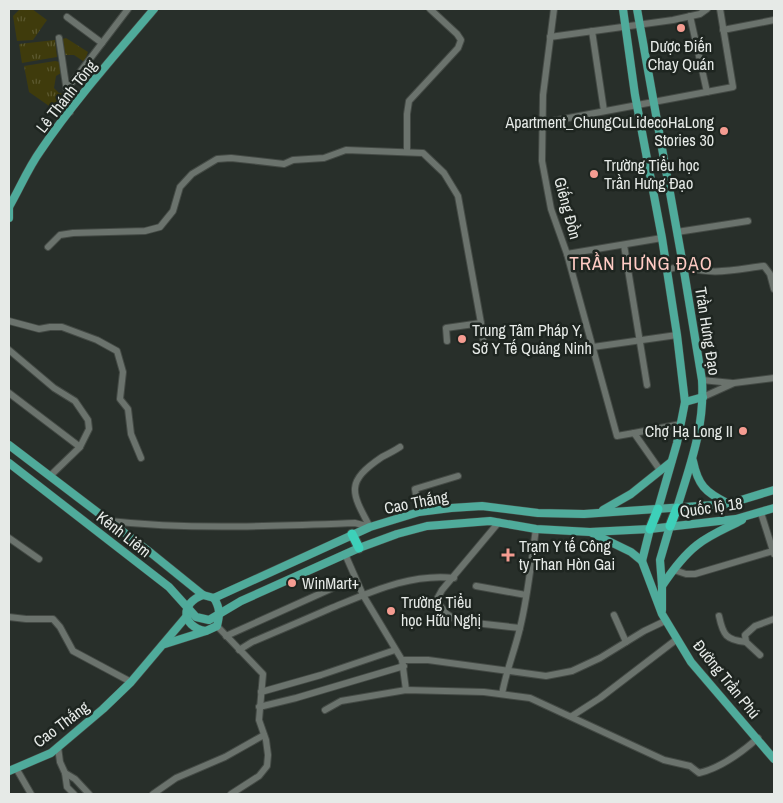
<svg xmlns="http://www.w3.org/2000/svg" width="783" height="803" font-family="'Archivo Narrow',sans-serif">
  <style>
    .grass { fill: url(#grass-tufts) }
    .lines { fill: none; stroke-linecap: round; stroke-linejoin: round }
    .minor-casing { stroke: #444a45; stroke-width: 8 }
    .major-casing { stroke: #444a45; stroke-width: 9 }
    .highway-casing { stroke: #444a45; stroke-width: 11 }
    .minor { stroke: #6b736d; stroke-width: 6 }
    .major { stroke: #4fab9b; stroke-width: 8 }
    .highway { stroke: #3dd0b9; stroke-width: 9 }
    .poi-dot { fill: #f59c91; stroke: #1e2520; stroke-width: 2 }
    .labels { text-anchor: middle; stroke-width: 5; stroke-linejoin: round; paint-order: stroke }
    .poi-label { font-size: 16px; fill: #e6eae7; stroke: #1e2520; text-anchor: start }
    .street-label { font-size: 16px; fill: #e6eae7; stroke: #1e2520 }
    .quarter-label { font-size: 19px; letter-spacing: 1px; fill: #ffcbc4; stroke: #1e2520 }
  </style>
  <defs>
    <pattern id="grass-tufts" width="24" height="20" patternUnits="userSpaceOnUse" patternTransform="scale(1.25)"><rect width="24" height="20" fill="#3f3b0c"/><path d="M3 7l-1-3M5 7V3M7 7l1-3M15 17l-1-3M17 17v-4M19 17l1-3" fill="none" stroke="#5b582f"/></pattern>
  </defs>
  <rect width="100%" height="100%" fill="#282f2a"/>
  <!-- grass -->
  <g class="grass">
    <path d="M20 9H32L47 20 33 40 17 41 13 16Z"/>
    <path d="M66 38 88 52 85 60 83 61 74 55H64L62 39Z"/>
    <path d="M55 40 57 57 22 63 19 44Z"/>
    <path d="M55 61 60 62 61 73 56 76 54 88 59 93 65 94 68 109 62 115 29 92 24 66Z"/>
  </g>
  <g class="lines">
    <!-- minor casing -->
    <g class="minor-casing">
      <g id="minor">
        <path d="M554 9 543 95 542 161 551 209 567 254 617 436 634 433 660 470"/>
        <path d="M690 16 707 92"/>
        <path d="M67 17 102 43"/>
        <path d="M723 30 774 20"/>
        <path d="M592 31 604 111"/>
        <path d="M550 37 673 20 700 14 707 9"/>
        <path d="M59 38 70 112"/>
        <path d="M67 89 128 9"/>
        <path d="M542 123 733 87 720 9"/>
        <path d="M407 152V114L409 101 458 48 461 40 457 34 430 9"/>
        <path d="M677 232 748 221"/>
        <path d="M624 245 647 385"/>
        <path d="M48 247 60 235 73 233 145 231 160 227 173 211 180 187 192 174 217 159 231 158 284 164 293 160 324 158 346 150 423 153 444 173 458 196 481 323 446 328 447 341"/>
        <path d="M567 254 662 238"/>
        <path d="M667 270 683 265C708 277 738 269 764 266L770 274 774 289"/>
        <path d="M9 321 39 329 50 327H62L97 340 117 351 123 372 120 399 128 409 131 434 141 458"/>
        <path d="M481 323 483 339"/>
        <path d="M593 347 677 335"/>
        <path d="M9 350 54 388 75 401 88 420 89 429 80 447 50 476"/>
        <path d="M702 380 732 383"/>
        <path d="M9 393 80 447"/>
        <path d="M703 397 734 383 774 378"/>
        <path d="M634 433 681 424"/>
        <path d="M419 512 415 489 458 476"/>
        <path d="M761 513 774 554"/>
        <path d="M109 521C191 530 273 526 355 523L370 527"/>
        <path d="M499 522 442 590 437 599 439 604 447 614 457 621 520 628"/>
        <path d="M370 527C351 492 345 482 382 457 388 454 394 451 400 447"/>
        <path d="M9 538 39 559"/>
        <path d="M345 554 363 595 402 660 406 690"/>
        <path d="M674 570 686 574H695L773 551"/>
        <path d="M476 586 526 595"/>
        <path d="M614 615 626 642"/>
        <path d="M719 616C723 635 726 640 746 642"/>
        <path d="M9 617 26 619H53L60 627 73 651 131 682"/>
        <path d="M217 626 263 674 259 720 266 740 268 755 267 766 259 776 231 794"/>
        <path d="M226 636 355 578"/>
        <path d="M239 650 252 642C278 631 304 620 329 609 369 593 410 573 454 578"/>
        <path d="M760 655 746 642 745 635 755 626 774 619"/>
        <path d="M402 660H428L546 676 572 671 600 658 644 631 665 621"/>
        <path d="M261 692 321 675 395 650"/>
        <path d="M502 694C506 671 515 650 520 628 528 596 531 562 536 529"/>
        <path d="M259 707 296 698 404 666"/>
        <path d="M325 710 341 701 406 690 484 692 530 698 664 760 690 766 699 773C721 768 741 753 758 738"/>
        <path d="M572 716 600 698 677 639"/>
        <path d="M58 747 60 762 65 773 75 779 89 794"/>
        <path d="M16 768 31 794"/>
        <path d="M65 773 67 787 74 794"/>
        <path d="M153 794 176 778 225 757 264 735"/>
      </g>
    </g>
    <!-- major casing -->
    <g class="major-casing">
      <g id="major">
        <path d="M623 9 635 95 662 238 677 335 685 402 677 443 658 509"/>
        <path d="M637 9 683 265 702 380C705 427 690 465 677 508"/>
        <path d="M9 207C20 188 28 168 41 150 74 101 116 54 154 9"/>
        <path d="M9 218V207"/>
        <path d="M685 402 703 397"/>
        <path d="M9 445 151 553 203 595 214 598"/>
        <path d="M693 461C698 485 705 492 727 503"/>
        <path d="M9 463 169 587 196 617 209 620 241 601 359 548 397 534 427 526 490 521 536 529 590 532 650 529 736 519 774 508"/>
        <path d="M603 510 631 494 671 462"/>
        <path d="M650 529 642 561 662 614 691 662 774 759"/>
        <path d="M592 533 631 552 642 561"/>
        <path d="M662 586C672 571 683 556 697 545 711 534 727 528 742 520"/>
        <path d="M203 595C180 603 181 626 205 631"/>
        <path d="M214 598 370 527 419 512 451 508 482 506 538 513 584 514 728 504 774 490"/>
        <path d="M662 610V586L660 560 670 526"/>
        <path d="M165 644 206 631 217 626C220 614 220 608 214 598"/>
        <path d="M9 771 51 753 103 709 131 682 186 617"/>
      </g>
    </g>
    <!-- highway casing -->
    <g class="highway-casing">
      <g id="highway">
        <path d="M670 526 677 508"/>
        <path d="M650 529 658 509"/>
        <path d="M352 534 359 548"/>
      </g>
    </g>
    <!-- minor -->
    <use href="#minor" class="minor"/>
    <!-- major -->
    <use href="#major" class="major"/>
    <!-- highway -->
    <use href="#highway" class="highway"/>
  </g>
  <!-- markers -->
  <g class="poi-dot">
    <circle cx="681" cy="28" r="5"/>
    <circle cx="724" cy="131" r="5"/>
    <circle cx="594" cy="174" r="5"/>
    <circle cx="462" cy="339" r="5"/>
    <circle cx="743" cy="431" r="5"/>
    <path d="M505.5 547.5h5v5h5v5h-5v5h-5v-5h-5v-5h5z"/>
    <circle cx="292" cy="583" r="5"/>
    <circle cx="391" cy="611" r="5"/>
  </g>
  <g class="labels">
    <!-- poi labels -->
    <g class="poi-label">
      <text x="681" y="52" text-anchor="middle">Dược Điến<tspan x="681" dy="18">Chay Quán</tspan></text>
      <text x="714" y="128" text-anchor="end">Apartment_ChungCuLidecoHaLong<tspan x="714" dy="18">Stories 30</tspan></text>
      <text x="604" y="171">Trường Tiểu học<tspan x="604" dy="18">Trần Hưng Đạo</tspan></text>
      <text x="472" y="336">Trung Tâm Pháp Y,<tspan x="472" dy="18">Sở Y Tế Quảng Ninh</tspan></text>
      <text x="733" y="437" text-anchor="end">Chợ Hạ Long II</text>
      <text x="519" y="552">Trạm Y tế Công<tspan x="519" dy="18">ty Than Hòn Gai</tspan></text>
      <text x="302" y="589">WinMart+</text>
      <text x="401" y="608">Trường Tiểu<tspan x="401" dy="18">học Hữu Nghị</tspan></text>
    </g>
    <!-- street labels -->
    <g class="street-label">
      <text transform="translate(66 96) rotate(-52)" y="6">Lê Thánh Tông</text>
      <text transform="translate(568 208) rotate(75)" y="6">Giếng Đồn</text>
      <text transform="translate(708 331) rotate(81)" y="6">Trần Hưng Đạo</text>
      <text transform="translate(416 502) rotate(-11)" y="6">Cao Thắng</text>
      <text transform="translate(711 507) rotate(-8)" y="6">Quốc lộ 18</text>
      <text transform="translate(124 534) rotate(38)" y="6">Kênh Liêm</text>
      <text transform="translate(727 679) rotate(51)" y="6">Đường Trần Phú</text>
      <text transform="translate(61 724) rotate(-37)" y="6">Cao Thắng</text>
    </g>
    <!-- quarter labels -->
    <g class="quarter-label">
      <text x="641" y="270">TRẦN HƯNG ĐẠO</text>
    </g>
  </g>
  <!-- border -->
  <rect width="783" height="803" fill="none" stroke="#e6eae7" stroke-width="20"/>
</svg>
